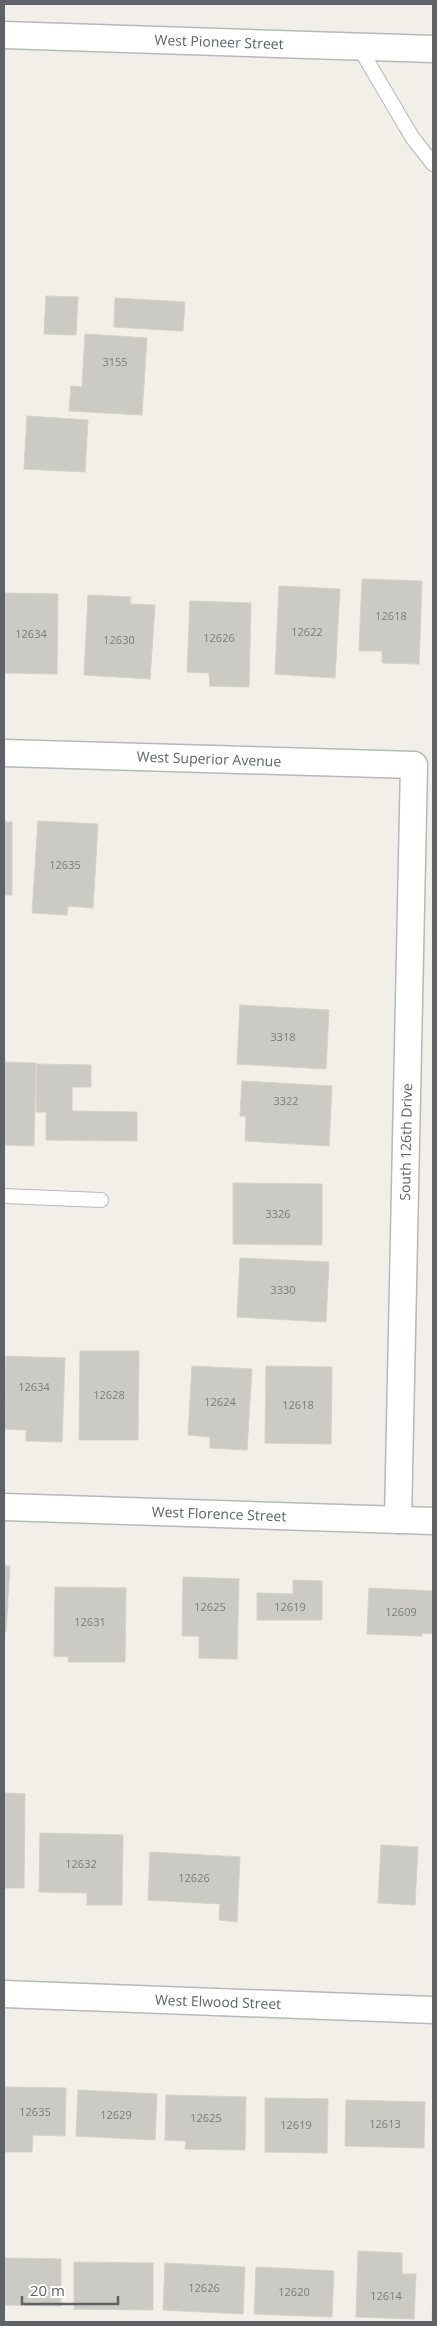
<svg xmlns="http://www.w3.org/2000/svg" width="437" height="2326" font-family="'Open Sans',sans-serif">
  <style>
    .building { fill: #cccac5; stroke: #d6d1c6 }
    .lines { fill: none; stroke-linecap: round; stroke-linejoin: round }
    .service-casing { stroke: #b5b8bc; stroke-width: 16 }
    .minor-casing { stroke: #b5b8bc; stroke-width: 29 }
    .service { stroke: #fff; stroke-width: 14 }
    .minor { stroke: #fff; stroke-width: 26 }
    .labels { text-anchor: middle; stroke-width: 4; stroke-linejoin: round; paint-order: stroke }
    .number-label { font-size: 11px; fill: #7a7d7f }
    .street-label { font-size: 14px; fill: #5f6368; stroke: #fff }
  </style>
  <rect width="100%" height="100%" fill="#f1efe8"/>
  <!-- building -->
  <g class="building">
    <path d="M46 296 78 297 76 335 44 334Z"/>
    <path d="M115 298 185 302 183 331 114 327Z"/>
    <path d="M85 334 147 338 142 415 69 411 71 386 82 387Z"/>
    <path d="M27 416 88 420 85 472 24 469Z"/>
    <path d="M362 579 422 581 419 664 382 663V651H359Z"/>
    <path d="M279 586 340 589 335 678 275 674Z"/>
    <path d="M4 593 58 594 57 674 4 673Z"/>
    <path d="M88 595 131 597 130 604 155 605 150 679 84 675Z"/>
    <path d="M190 601 251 603 249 687 210 686 209 673 187 672Z"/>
    <path d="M38 821 98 824 93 908 68 906 67 915 32 913Z"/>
    <rect x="4" y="822" width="8" height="73"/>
    <path d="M240 1005 329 1010 326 1069 237 1064Z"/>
    <path d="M4 1062 36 1063 34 1146 4 1145Z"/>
    <path d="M37 1064 91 1065V1087H72V1111L137 1112V1141L46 1140V1112H36Z"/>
    <path d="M242 1081 332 1086 329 1146 245 1141 246 1116H240Z"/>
    <path d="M233 1183 322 1184V1245L233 1244Z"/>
    <path d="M240 1258 329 1262 326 1322 237 1317Z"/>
    <path d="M80 1351H139L138 1440H79Z"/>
    <path d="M6 1356 65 1358 62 1442 26 1441V1430L4 1429Z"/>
    <path d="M192 1366 252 1369 247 1450 210 1448V1437L188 1435Z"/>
    <path d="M266 1366 332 1367 331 1444 265 1443Z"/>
    <path d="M4 1566H10L6 1632H4Z"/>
    <path d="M183 1577 239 1579 237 1659 199 1658V1636H182Z"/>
    <path d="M293 1580 322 1581V1620H257V1593L293 1594Z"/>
    <path d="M55 1587 126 1588 125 1662H68L69 1657 54 1656Z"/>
    <path d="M369 1588 433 1591V1634L422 1633V1636L367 1634Z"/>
    <path d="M4 1793 25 1794 24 1888H4Z"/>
    <path d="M40 1833 123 1835 122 1905H87V1893L39 1892Z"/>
    <path d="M381 1845 418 1847 415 1905 378 1903Z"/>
    <path d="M150 1852 240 1857 237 1922 219 1920 220 1904 148 1900Z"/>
    <path d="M4 2087 66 2088 65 2136 33 2135 32 2152H4Z"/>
    <path d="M78 2090 157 2094 155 2140 76 2136Z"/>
    <path d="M166 2095 246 2097 245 2150 185 2149 186 2141 165 2140Z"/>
    <path d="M265 2098 328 2099 327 2153 265 2152Z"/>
    <path d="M346 2100 425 2102 424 2148 345 2146Z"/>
    <path d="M358 2251 402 2253V2274H416L414 2319 356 2317Z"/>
    <path d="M4 2258 61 2259V2306L4 2305Z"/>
    <path d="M74 2262 153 2263V2310L74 2309Z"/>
    <path d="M165 2263 245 2267 243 2314 163 2310Z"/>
    <path d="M256 2267 334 2271 332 2317 254 2314Z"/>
    <path d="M433 2286V2319H432Z"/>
  </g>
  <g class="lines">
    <!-- service casing -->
    <g class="service-casing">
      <g id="service">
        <path d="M359 47 412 137 433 164"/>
        <path d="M4 1196 101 1200"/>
      </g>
    </g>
    <!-- minor casing -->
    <g class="minor-casing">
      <g id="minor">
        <path d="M4 35 433 49"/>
        <path d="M4 753 414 765 398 1520"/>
        <path d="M4 1507 433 1521"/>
        <path d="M4 1994 433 2010"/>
      </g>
    </g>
    <!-- service -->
    <use href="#service" class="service"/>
    <!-- minor -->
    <use href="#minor" class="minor"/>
  </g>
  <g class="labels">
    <!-- number labels -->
    <g class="number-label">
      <text x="115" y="366">3155</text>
      <text x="391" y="620">12618</text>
      <text x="307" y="636">12622</text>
      <text x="31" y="638">12634</text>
      <text x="219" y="642">12626</text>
      <text x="119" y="644">12630</text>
      <text x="65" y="869">12635</text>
      <text x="283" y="1041">3318</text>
      <text x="286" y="1105">3322</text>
      <text x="278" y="1218">3326</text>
      <text x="283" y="1294">3330</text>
      <text x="34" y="1391">12634</text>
      <text x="109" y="1399">12628</text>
      <text x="220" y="1406">12624</text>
      <text x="298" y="1409">12618</text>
      <text x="210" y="1611">12625</text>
      <text x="290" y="1611">12619</text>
      <text x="401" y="1616">12609</text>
      <text x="90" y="1626">12631</text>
      <text x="81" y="1868">12632</text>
      <text x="194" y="1882">12626</text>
      <text x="35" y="2116">12635</text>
      <text x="116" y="2119">12629</text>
      <text x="206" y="2122">12625</text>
      <text x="385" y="2128">12613</text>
      <text x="296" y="2129">12619</text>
      <text x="204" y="2292">12626</text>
      <text x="294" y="2296">12620</text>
      <text x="386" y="2300">12614</text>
    </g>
    <!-- street labels -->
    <g class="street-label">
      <text transform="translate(219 42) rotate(2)" y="5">West Pioneer Street</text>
      <text transform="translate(209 759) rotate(2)" y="5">West Superior Avenue</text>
      <text transform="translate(406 1142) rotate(-89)" y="5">South 126th Drive</text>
      <text transform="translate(219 1514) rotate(2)" y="5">West Florence Street</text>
      <text transform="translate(218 2002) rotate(2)" y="5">West Elwood Street</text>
    </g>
  </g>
  <!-- border -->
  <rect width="437" height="2326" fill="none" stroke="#5f6368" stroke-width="10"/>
  <!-- scale -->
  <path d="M22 2296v8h96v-8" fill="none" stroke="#5f6368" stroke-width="2.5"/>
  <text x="30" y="2296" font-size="15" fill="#5f6368" stroke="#ffffff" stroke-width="4" paint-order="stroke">20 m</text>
</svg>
